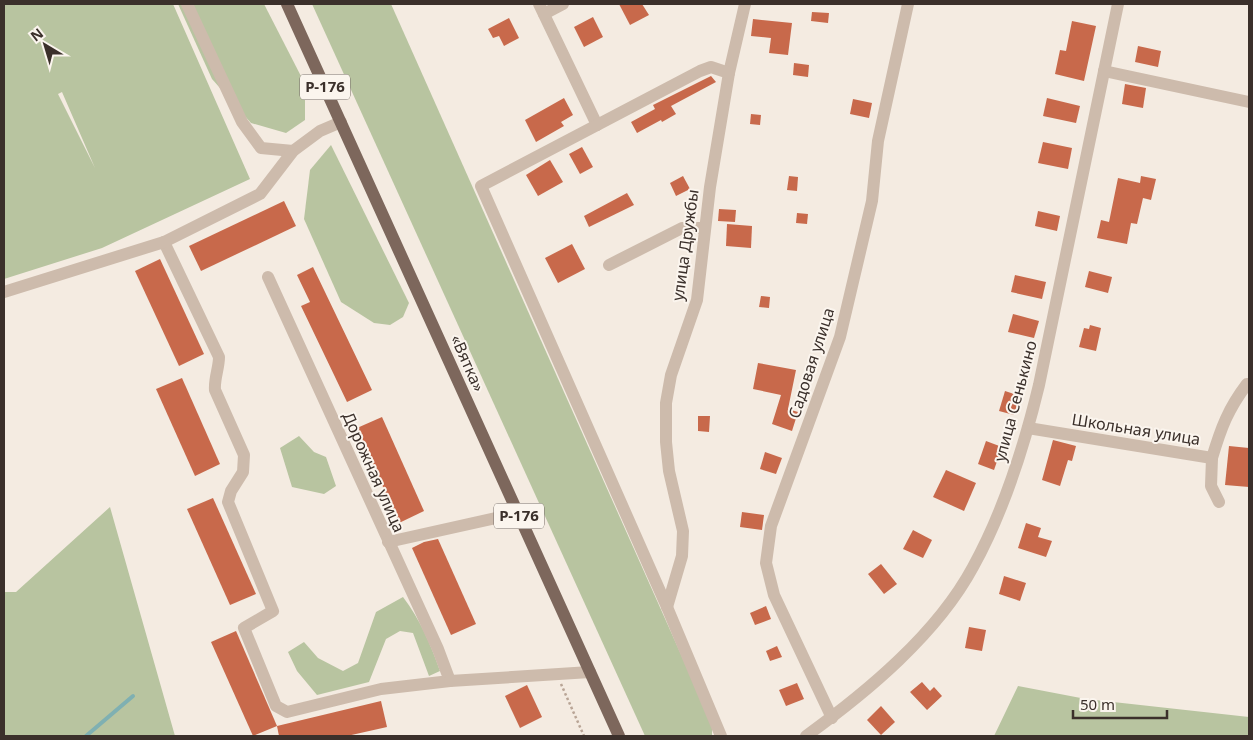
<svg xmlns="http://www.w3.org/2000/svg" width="1253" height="740" font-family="'Noto Sans',sans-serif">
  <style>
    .green { fill: #b8c4a0; fill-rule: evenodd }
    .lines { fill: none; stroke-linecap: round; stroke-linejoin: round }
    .stream { stroke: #7fb0b2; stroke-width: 4 }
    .building { fill: #c8694b }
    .path { stroke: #b9a596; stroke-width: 2.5; stroke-dasharray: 2.5 2.5; stroke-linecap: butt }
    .minor { stroke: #cdbbac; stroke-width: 12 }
    .major { stroke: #7d675c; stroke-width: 12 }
    .labels { text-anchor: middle; stroke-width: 4; stroke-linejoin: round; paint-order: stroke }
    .shield { fill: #fbf5ee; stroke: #756b66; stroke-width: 1 }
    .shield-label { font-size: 15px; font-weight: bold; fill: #3b302b }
    .street-label { font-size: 16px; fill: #3b302b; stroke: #fbf5ee }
  </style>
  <rect width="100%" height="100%" fill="#f4ebe1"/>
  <!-- green -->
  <g class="green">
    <path d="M4 4H173L250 179 102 248 4 279ZM62 92 95 168 58 94Z"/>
    <path d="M178 4H264L305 84V120L286 133 251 123 212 79Z"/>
    <path d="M312 4H391L712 724V736H645Z"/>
    <path d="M331 145 409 303 403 317 390 325 374 323 341 302 304 219 310 170Z"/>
    <path d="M299 436 314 452 326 457 336 486 324 494 292 487 280 448Z"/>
    <path d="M110 507 175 736H4V592H16Z"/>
    <path d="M403 597C420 619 431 645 440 671L429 676 413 633 400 631 386 639 369 682 317 695 297 671 288 652 304 642 318 658 343 671 358 663 376 612Z"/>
    <path d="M1018 686 1086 699 1249 717V736H994Z"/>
  </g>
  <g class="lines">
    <!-- stream -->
    <path class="stream" d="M86 736 133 696"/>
  </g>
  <!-- building -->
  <g class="building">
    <path d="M619 4H642L649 15 630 25Z"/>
    <path d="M812 12 829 13 828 23 811 21Z"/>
    <path d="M593 17 603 37 584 47 574 27Z"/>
    <path d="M509 18 519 38 504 46 499 36 493 38 488 29Z"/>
    <path d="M753 19 792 23 788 55 769 53 771 38 751 36Z"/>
    <path d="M1072 21 1096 26 1084 81 1055 74 1060 50 1066 51Z"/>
    <path d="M1138 46 1161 51 1158 67 1135 62Z"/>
    <path d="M794 63 809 65 808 77 793 75Z"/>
    <path d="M711 76 716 82 671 106 676 114 662 122 661 120 637 133 631 122 655 109 653 105Z"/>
    <path d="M1125 84 1146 88 1143 108 1122 104Z"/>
    <path d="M564 98 573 115 561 122 564 126 536 142 525 120Z"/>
    <path d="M1047 98 1080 106 1076 123 1043 116Z"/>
    <path d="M853 99 872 103 869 118 850 114Z"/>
    <path d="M751 114 761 115 760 125 750 124Z"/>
    <path d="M1043 142 1072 148 1068 169 1038 163Z"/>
    <path d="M582 147 593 167 580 174 569 154Z"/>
    <path d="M550 160 563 182 538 196 526 175Z"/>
    <path d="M683 176 690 189 676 196 670 183Z"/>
    <path d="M789 176 798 177 797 191 787 190Z"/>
    <path d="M1141 176 1156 179 1151 200 1143 198 1137 224 1131 223 1127 244 1097 238 1101 220 1109 222 1118 178 1140 183Z"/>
    <path d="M627 193 634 205 589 227 584 216Z"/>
    <path d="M284 201 296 226 201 271 189 246Z"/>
    <path d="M719 209 736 210 735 222 718 221Z"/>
    <path d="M1038 211 1060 216 1057 231 1035 226Z"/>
    <path d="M797 213 808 214 807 224 796 223Z"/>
    <path d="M727 224 752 226 751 248 726 246Z"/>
    <path d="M572 244 585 269 558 283 545 258Z"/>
    <path d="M160 259 204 354 179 366 135 271Z"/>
    <path d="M313 267 372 390 347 402 301 306 310 302 297 275Z"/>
    <path d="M1089 271 1112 277 1108 293 1085 287Z"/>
    <path d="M1015 275 1046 282 1042 299 1011 292Z"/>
    <path d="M761 296 770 297 769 308 759 307Z"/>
    <path d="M1013 314 1039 321 1034 338 1008 332Z"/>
    <path d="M1090 325 1101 328 1096 351 1079 347 1084 328 1089 329Z"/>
    <path d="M758 363 796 370 788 409 798 412 792 431 772 424 781 395 753 389Z"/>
    <path d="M182 378 220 464 195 476 156 389Z"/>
    <path d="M1005 391 1020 396 1014 415 999 411Z"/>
    <path d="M698 416H710L709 432 698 431Z"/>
    <path d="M382 417 424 511 399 523 357 428Z"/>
    <path d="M1053 440 1076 446 1072 461 1068 460 1060 486 1042 480Z"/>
    <path d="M986 441 1002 447 994 470 978 464Z"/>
    <path d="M1229 446 1249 448V487L1225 485Z"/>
    <path d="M765 452 782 458 776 474 760 469Z"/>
    <path d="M946 470 976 483 964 511 933 497Z"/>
    <path d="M213 498 256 594 230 605 187 509Z"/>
    <path d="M742 512 764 515 762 530 740 527Z"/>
    <path d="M1026 523 1041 528 1038 537 1052 541 1046 557 1018 548Z"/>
    <path d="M913 530 932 540 923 558 903 549Z"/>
    <path d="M438 539 476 624 451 635 412 548 424 542Z"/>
    <path d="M881 564 897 584 884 594 868 574Z"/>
    <path d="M1004 576 1026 583 1020 601 999 594Z"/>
    <path d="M766 606 771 619 755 625 750 613Z"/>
    <path d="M969 627 986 630 982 651 965 648Z"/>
    <path d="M236 631 277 726 253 736 211 642Z"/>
    <path d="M777 646 782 657 770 661 766 651Z"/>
    <path d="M922 682 930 691 934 687 942 696 927 710 910 692Z"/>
    <path d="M797 683 804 699 786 706 779 690Z"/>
    <path d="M527 685 542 717 520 728 505 696Z"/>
    <path d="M381 701 387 727 347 736H279L277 726Z"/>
    <path d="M881 706 895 722 881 735 867 720Z"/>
  </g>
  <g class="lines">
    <!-- path -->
    <path class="path" d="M561 684 584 736"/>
    <!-- minor -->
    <g class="minor">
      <path d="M187 4 242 122 261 148 293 151"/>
      <path d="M539 4 597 125"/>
      <path d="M544 14 563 4"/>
      <path d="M1104 71 1249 102"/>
      <path d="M164 242 219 357C219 368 214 379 215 390L244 455 243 472 231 491 228 502 273 611 244 628 276 706 287 712 381 689 450 681 438 649 268 277"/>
      <path d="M609 265 682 228H705"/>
      <path d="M4 292 164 242 260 194 293 151 320 131 341 122"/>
      <path d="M1028 428 1212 458C1221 428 1228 409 1247 384H1249"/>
      <path d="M1212 458 1211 486 1219 502"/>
      <path d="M388 542 518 513"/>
      <path d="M667 607 682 556 683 531 669 471 666 442V403L671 375 697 300 710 187 729 73 745 4"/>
      <path d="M450 681 590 672"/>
      <path d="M832 718 774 595 766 563 771 526 840 337 872 201 878 141 908 4"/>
      <path d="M721 736 667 607 481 186 700 71 711 67 729 73"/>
      <path d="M806 736C867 692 937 634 973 567 1004 511 1024 447 1039 385L1118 4"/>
    </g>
    <!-- major -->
    <path class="major" d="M287 4 619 736"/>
  </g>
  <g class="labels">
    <!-- shield labels -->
    <g class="shield">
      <rect x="300" y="74.5" width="50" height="25" rx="4"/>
      <rect x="494" y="503.5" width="50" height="25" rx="4"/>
    </g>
    <g class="shield-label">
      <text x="325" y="92">Р-176</text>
      <text x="519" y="521">Р-176</text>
    </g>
    <!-- street labels -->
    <g class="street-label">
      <text transform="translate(685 245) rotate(-82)" y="6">улица Дружбы</text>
      <text transform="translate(468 363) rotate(66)" y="6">«Вятка»</text>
      <text transform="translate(811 363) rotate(-72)" y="6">Садовая улица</text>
      <text transform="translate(1015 401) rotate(-75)" y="6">улица Сенькино</text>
      <text transform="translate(1136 429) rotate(9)" y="6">Школьная улица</text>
      <text transform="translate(374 472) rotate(66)" y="6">Дорожная улица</text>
    </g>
  </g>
  <!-- border -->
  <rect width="1253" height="740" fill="none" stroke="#3b302b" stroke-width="10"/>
  <!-- north arrow -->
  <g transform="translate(45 45) rotate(322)" stroke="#fbf5ee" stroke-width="4" paint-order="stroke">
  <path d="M0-4L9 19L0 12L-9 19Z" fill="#3b302b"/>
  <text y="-8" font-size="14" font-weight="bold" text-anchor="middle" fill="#3b302b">N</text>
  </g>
  <!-- scale -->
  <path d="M1073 710v8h94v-8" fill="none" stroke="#3b302b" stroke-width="2.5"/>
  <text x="1080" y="710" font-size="15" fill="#3b302b" stroke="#fbf5ee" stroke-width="4" paint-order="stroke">50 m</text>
</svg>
